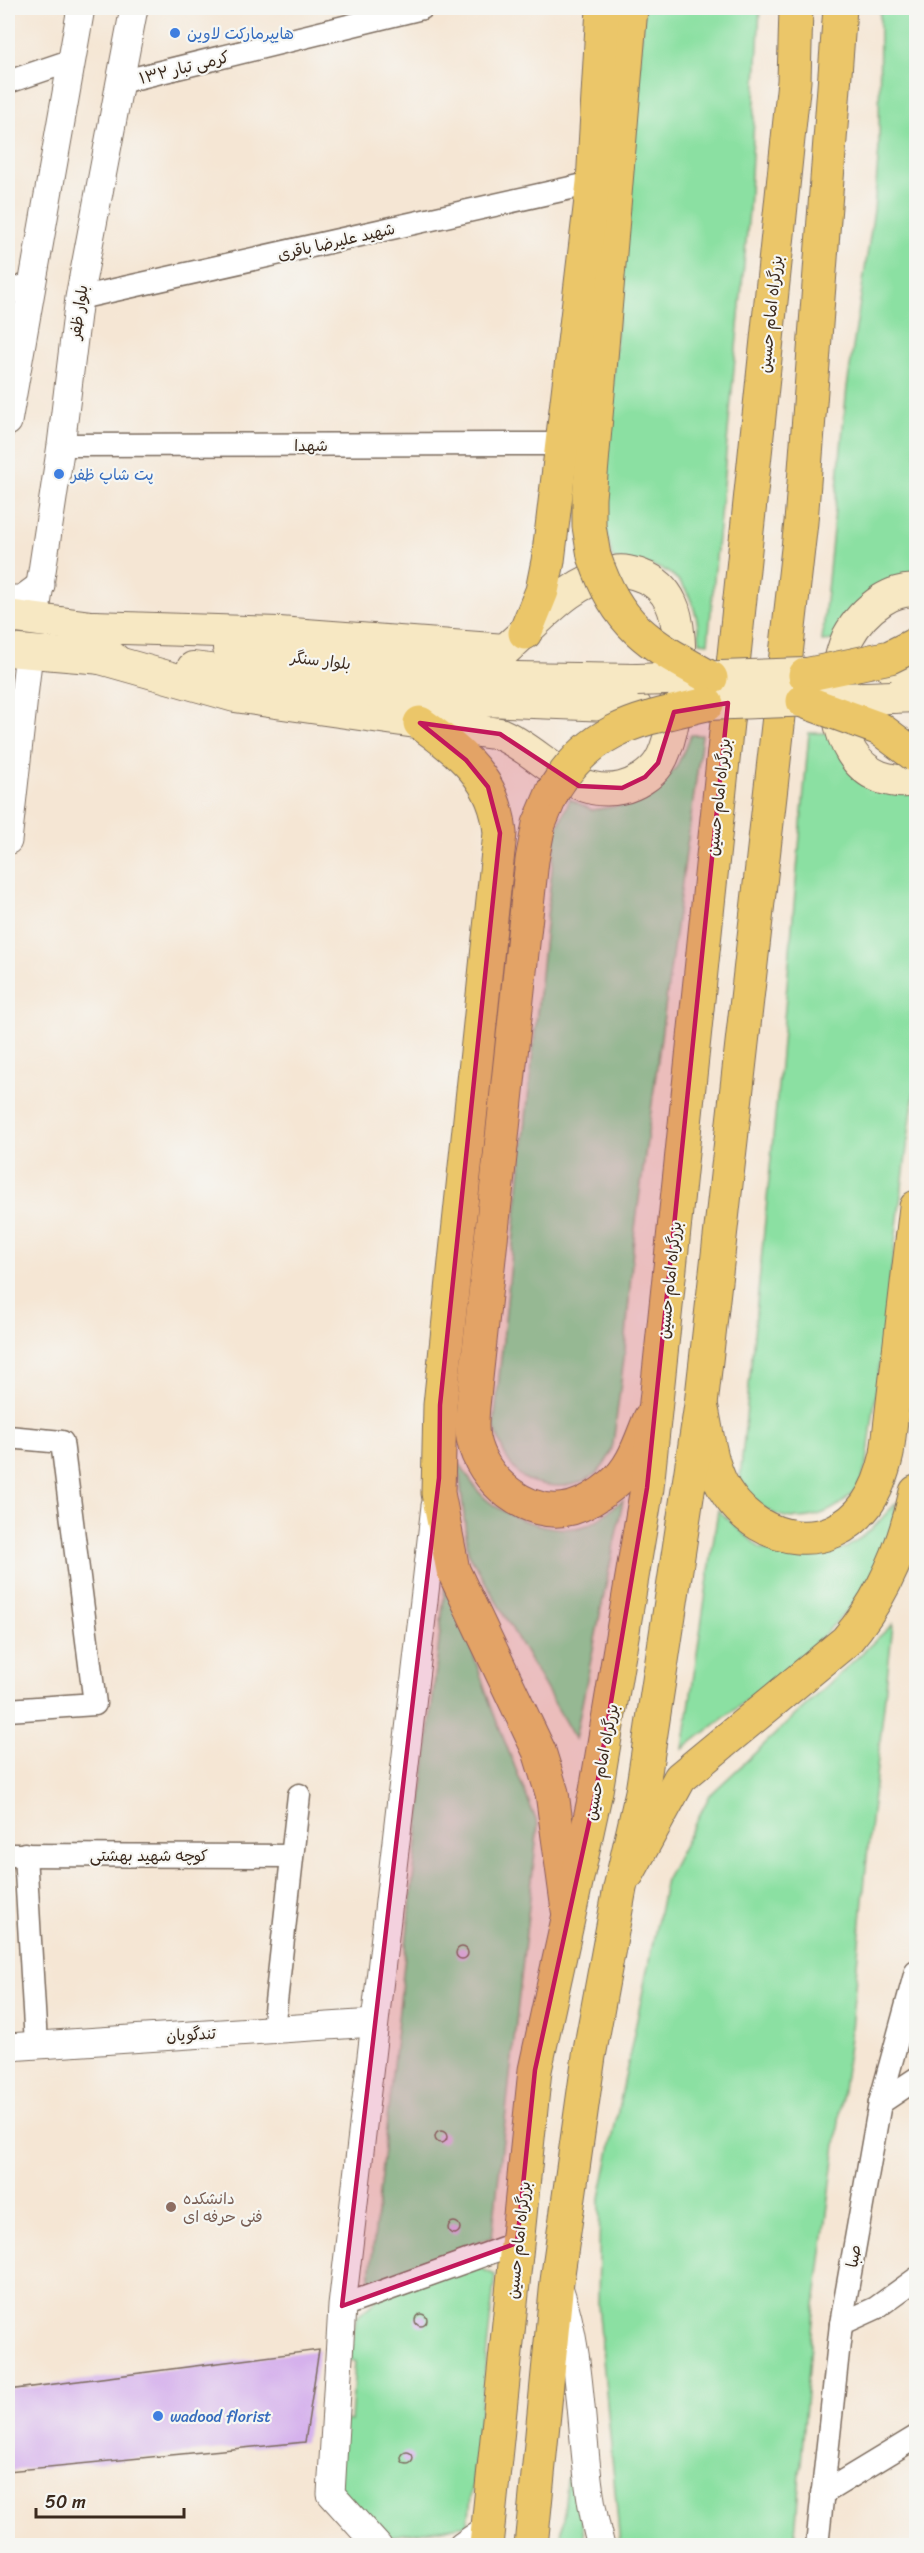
<svg xmlns="http://www.w3.org/2000/svg" width="924" height="2553" font-family="Sriracha,'Playpen Sans Arabic',sans-serif">
  <style>
    .green { fill: #8be0a2; stroke: #638560; stroke-width: 1.5 }
    .building { fill: #d5b1ec }
    .lines { fill: none; stroke-linecap: round; stroke-linejoin: round }
    .minor-casing { stroke: #7c6c5e; stroke-width: 25 }
    .tertiary-casing { stroke: #7c6c5e; stroke-width: 29 }
    .secondary-casing { stroke: #7c6c5e; stroke-width: 34 }
    .primary-casing { stroke: #7c6c5e; stroke-width: 35 }
    .trunk-casing { stroke: #7c6c5e; stroke-width: 35 }
    .minor { stroke: #fff; stroke-width: 22 }
    .tertiary { stroke: #fff; stroke-width: 27 }
    .secondary { stroke: #f7e8c3; stroke-width: 32 }
    .primary { stroke: #ebc669; stroke-width: 33 }
    .trunk { stroke: #ebc669; stroke-width: 33 }
    .secondary-bridge-casing { stroke: #7c6c5e; stroke-width: 34; stroke-linecap: butt }
    .primary-bridge-casing { stroke: #7c6c5e; stroke-width: 35; stroke-linecap: butt }
    .secondary-bridge { stroke: #f7e8c3; stroke-width: 32 }
    .primary-bridge { stroke: #ebc669; stroke-width: 33 }
    .marked { fill: #c2185b; fill-opacity: 0.2; stroke: #c2185b; stroke-width: 4.5; stroke-linejoin: round }
    .shop-dot { fill: #3f7fe0; stroke: #f6f6f2; stroke-width: 2 }
    .education-dot { fill: #8d6e63; stroke: #f6f6f2; stroke-width: 2 }
    .labels { text-anchor: middle; stroke-width: 4.5; stroke-linejoin: round; paint-order: stroke }
    .shop-label { font-size: 16px; fill: #366cbe; stroke: #f6f6f2; text-anchor: start }
    .street-label { font-size: 16px; fill: #3b2a1e; stroke: #f6f6f2 }
    .education-label { font-size: 16px; fill: #785e54; stroke: #f6f6f2; text-anchor: start }
  </style>
  <rect width="100%" height="100%" fill="#f6f6f2"/>
  <filter id="ink" filterUnits="userSpaceOnUse"><feTurbulence type="fractalNoise" baseFrequency=".0167" numOctaves="2"/><feDisplacementMap in="SourceGraphic" scale="12" xChannelSelector="R" yChannelSelector="G"/><feConvolveMatrix kernelMatrix="1 2 1 2 8 2 1 2 1" color-interpolation-filters="sRGB"/></filter>
  <filter id="wash" filterUnits="userSpaceOnUse"><feTurbulence type="fractalNoise" baseFrequency=".008" numOctaves="4" result="noise"/><feDisplacementMap in="SourceGraphic" scale="24" xChannelSelector="R" yChannelSelector="G"/><feGaussianBlur stdDeviation="1.35" result="paint"/><feColorMatrix in="noise" values="0 0 0 0 0 0 0 0 0 0 0 0 0 0 0 0 0 1.4 0 .05"/><feComposite in="paint" operator="in"/></filter>
  <g filter="url(#wash)">
    <rect width="100%" height="100%" fill="#f5e6d4"/>
    <!-- green -->
    <g class="green">
      <path d="M644 8H760L749 211 708 643 700 642C698 615 691 583 664 570 649 563 629 562 613 559L605 528 603 497Z"/>
      <path d="M880 8H916V582L836 640 822 641 847 387 874 210 879 148Z"/>
      <path d="M809 733H829L916 792V1077L867 1462C865 1469 863 1478 859 1484 840 1515 794 1529 764 1508 754 1500 747 1489 740 1479L780 1065Z"/>
      <path d="M691 735H702L634 1236 625 1350 613 1444C605 1479 574 1491 541 1484 535 1483 525 1480 520 1475 506 1462 500 1444 494 1426L556 831 570 799 592 810 618 806 650 793 676 768Z"/>
      <path d="M458 1461C465 1471 471 1483 479 1492 500 1517 559 1538 590 1524 601 1519 613 1507 623 1500L575 1739 468 1552Z"/>
      <path d="M896 1503 889 1560 860 1597 803 1657 683 1749 718 1510 760 1548 800 1556 846 1548 872 1529Z"/>
      <path d="M445 1586 455 1601 493 1712 538 1825 492 2237 369 2286Z"/>
      <path d="M893 1624 867 1857 851 2029 813 2321 794 2545H620L598 2304 600 2198 666 1879 710 1795Z"/>
      <path d="M470 2263 495 2275 468 2525 383 2537 336 2487 343 2420 351 2421 355 2361 350 2360 356 2318 381 2296Z"/>
      <path d="M568 2475 577 2480 585 2545 560 2546Z"/>
    </g>
    <g id="blocks">
      <!-- building -->
      <g class="building">
        <circle cx="462" cy="1953" r="6"/>
        <circle cx="441" cy="2137" r="6"/>
        <circle cx="454" cy="2228" r="6"/>
        <circle cx="421" cy="2320" r="6"/>
        <path d="M319 2350 305 2442 8 2471V2390Z"/>
        <circle cx="407" cy="2458" r="6"/>
      </g>
    </g>
  </g>
  <g filter="url(#ink)">
    <use href="#blocks" fill-opacity="0" stroke="#7c6c5e" stroke-width="1.5"/>
    <g class="lines">
      <!-- minor casing -->
      <g class="minor-casing">
        <g id="minor">
          <path d="M8 82 73 60"/>
          <path d="M120 82 422 8"/>
          <path d="M8 292 32 283"/>
          <path d="M79 298 593 183"/>
          <path d="M61 445 561 444"/>
          <path d="M8 1437 62 1442 95 1704 8 1710"/>
          <path d="M25 1854 36 2044"/>
          <path d="M8 1855 291 1856"/>
          <path d="M273 2029 299 1795"/>
          <path d="M880 2103 916 2079"/>
          <path d="M342 2306 517 2243"/>
          <path d="M841 2324 876 2308 916 2279"/>
          <path d="M822 2494 916 2437"/>
          <path d="M817 2546 841 2324 880 2103 916 1971"/>
        </g>
      </g>
      <!-- tertiary casing -->
      <g class="tertiary-casing">
        <g id="tertiary">
          <path d="M8 422 81 8"/>
          <path d="M8 599H22L41 585"/>
          <path d="M35 618 61 445 79 298 134 8"/>
          <path d="M8 841 29 652"/>
          <path d="M8 2047 374 2023"/>
          <path d="M559 2287C588 2369 577 2462 601 2546"/>
          <path d="M378 2546 331 2494 342 2306 435 1506"/>
          <path d="M462 2546 488 2528"/>
        </g>
      </g>
      <!-- secondary casing -->
      <g class="secondary-casing">
        <g id="secondary">
          <path d="M916 591C905 589 891 594 882 600 867 610 856 622 848 637 829 679 831 757 880 777 892 781 905 783 916 779"/>
          <path d="M8 616 114 630"/>
          <path d="M229 648 464 677 637 680"/>
          <path d="M8 650 114 659"/>
          <path d="M93 656 235 696 500 734C541 751 572 799 621 788 635 785 651 775 659 763 678 733 687 635 671 603 665 590 656 581 642 576 635 573 623 570 615 572 569 581 539 621 505 650L279 633 94 627"/>
          <path d="M193 668 394 693 483 700 635 706"/>
          <path d="M893 669 916 668"/>
          <path d="M892 697 916 696"/>
        </g>
      </g>
      <!-- primary casing -->
      <g class="primary-casing">
        <g id="primary">
          <path d="M594 556 589 526V498L631 8"/>
          <path d="M525 633 542 591 548 561 593 183 603 8"/>
          <path d="M420 723C461 752 496 780 500 833L440 1405 438 1493 453 1570 539 1751 552 1793 568 1910"/>
          <path d="M553 791 539 824 532 860 473 1406C472 1417 471 1427 473 1438 481 1480 528 1520 572 1508 586 1504 601 1494 612 1485 633 1468 640 1442 650 1418"/>
          <path d="M702 1409C708 1437 711 1472 729 1496 762 1543 829 1555 866 1505 877 1490 883 1472 887 1454L916 1207"/>
          <path d="M628 1873 680 1778 846 1641C883 1598 904 1548 916 1492"/>
        </g>
      </g>
      <!-- trunk casing -->
      <g class="trunk-casing">
        <g id="trunk">
          <path d="M486 2546 535 2070 596 1791 647 1488 794 81 796 8"/>
          <path d="M531 2546 557 2281 589 2056 620 1888 642 1792 701 1405 801 522 840 8"/>
        </g>
      </g>
      <!-- minor -->
      <use href="#minor" class="minor"/>
      <!-- tertiary -->
      <use href="#tertiary" class="tertiary"/>
      <!-- secondary -->
      <use href="#secondary" class="secondary"/>
      <!-- primary -->
      <use href="#primary" class="primary"/>
      <!-- trunk -->
      <use href="#trunk" class="trunk"/>
      <!-- secondary-bridge casing -->
      <g class="secondary-bridge-casing">
        <g id="secondary-bridge">
          <path d="M637 680 833 673"/>
          <path d="M681 705 892 697"/>
        </g>
      </g>
      <!-- primary-bridge casing -->
      <g class="primary-bridge-casing">
        <g id="primary-bridge">
          <path d="M594 556C618 627 648 643 711 678"/>
          <path d="M805 675 890 657 916 644"/>
          <path d="M803 701 880 729 916 756"/>
          <path d="M553 791C592 726 639 720 707 704"/>
        </g>
      </g>
      <!-- secondary-bridge -->
      <use href="#secondary-bridge" class="secondary-bridge"/>
      <!-- primary-bridge -->
      <use href="#primary-bridge" class="primary-bridge"/>
    </g>
  </g>
  <!-- marked area -->
  <path class="marked" d="M728 703 647 1488 596 1791 535 2070 517 2243 342 2306 439 1478 440 1405 500 833 488 787 466 760 420 723 500 734 579 786 622 788 645 777 658 763 674 712Z"/>
  <!-- markers -->
  <g class="shop-dot">
    <circle cx="175" cy="33" r="6"/>
    <circle cx="59" cy="474" r="6"/>
    <circle cx="158" cy="2416" r="6"/>
  </g>
  <circle class="education-dot" cx="171" cy="2207" r="6"/>
  <g class="labels">
    <!-- shop labels -->
    <g class="shop-label">
      <text x="187" y="39">هایپرمارکت لاوین</text>
      <text x="71" y="480">پت شاپ ظفر</text>
      <text x="170" y="2422">wadood florist</text>
    </g>
    <!-- street labels -->
    <g class="street-label">
      <text transform="translate(184 67) rotate(-14)" y="6">کرمی تبار ۱۳۲</text>
      <text transform="translate(336 241) rotate(-13)" y="6">شهید علیرضا باقری</text>
      <text transform="translate(78 312) rotate(-82)" y="6">بلوار ظفر</text>
      <text transform="translate(770 314) rotate(-84)" y="6">بزرگراه امام حسین</text>
      <text x="311" y="451">شهدا</text>
      <text transform="translate(321 660) rotate(7)" y="6">بلوار سنگر</text>
      <text transform="translate(718 797) rotate(-84)" y="6">بزرگراه امام حسین</text>
      <text transform="translate(669 1280) rotate(-84)" y="6">بزرگراه امام حسین</text>
      <text transform="translate(601 1762) rotate(-79)" y="6">بزرگراه امام حسین</text>
      <text x="149" y="1861">کوچه شهید بهشتی</text>
      <text transform="translate(191 2034) rotate(-3)" y="6">تندگویان</text>
      <text transform="translate(518 2240) rotate(-84)" y="6">بزرگراه امام حسین</text>
      <text transform="translate(853 2256) rotate(-80)" y="6">صبا</text>
    </g>
    <!-- education labels -->
    <g class="education-label">
      <text x="183" y="2204">دانشکده<tspan x="183" dy="18">فنی حرفه ای</tspan></text>
    </g>
  </g>
  <!-- margin -->
  <rect width="924" height="2553" fill="none" stroke="#f6f6f2" stroke-width="30"/>
  <!-- scale -->
  <path d="M36 2508v9h148v-9" fill="none" stroke="#3b2a1e" stroke-width="3"/>
  <text x="45" y="2508" font-size="18" fill="#3b2a1e" stroke="#f6f6f2" stroke-width="4.5" paint-order="stroke">50 m</text>
</svg>
